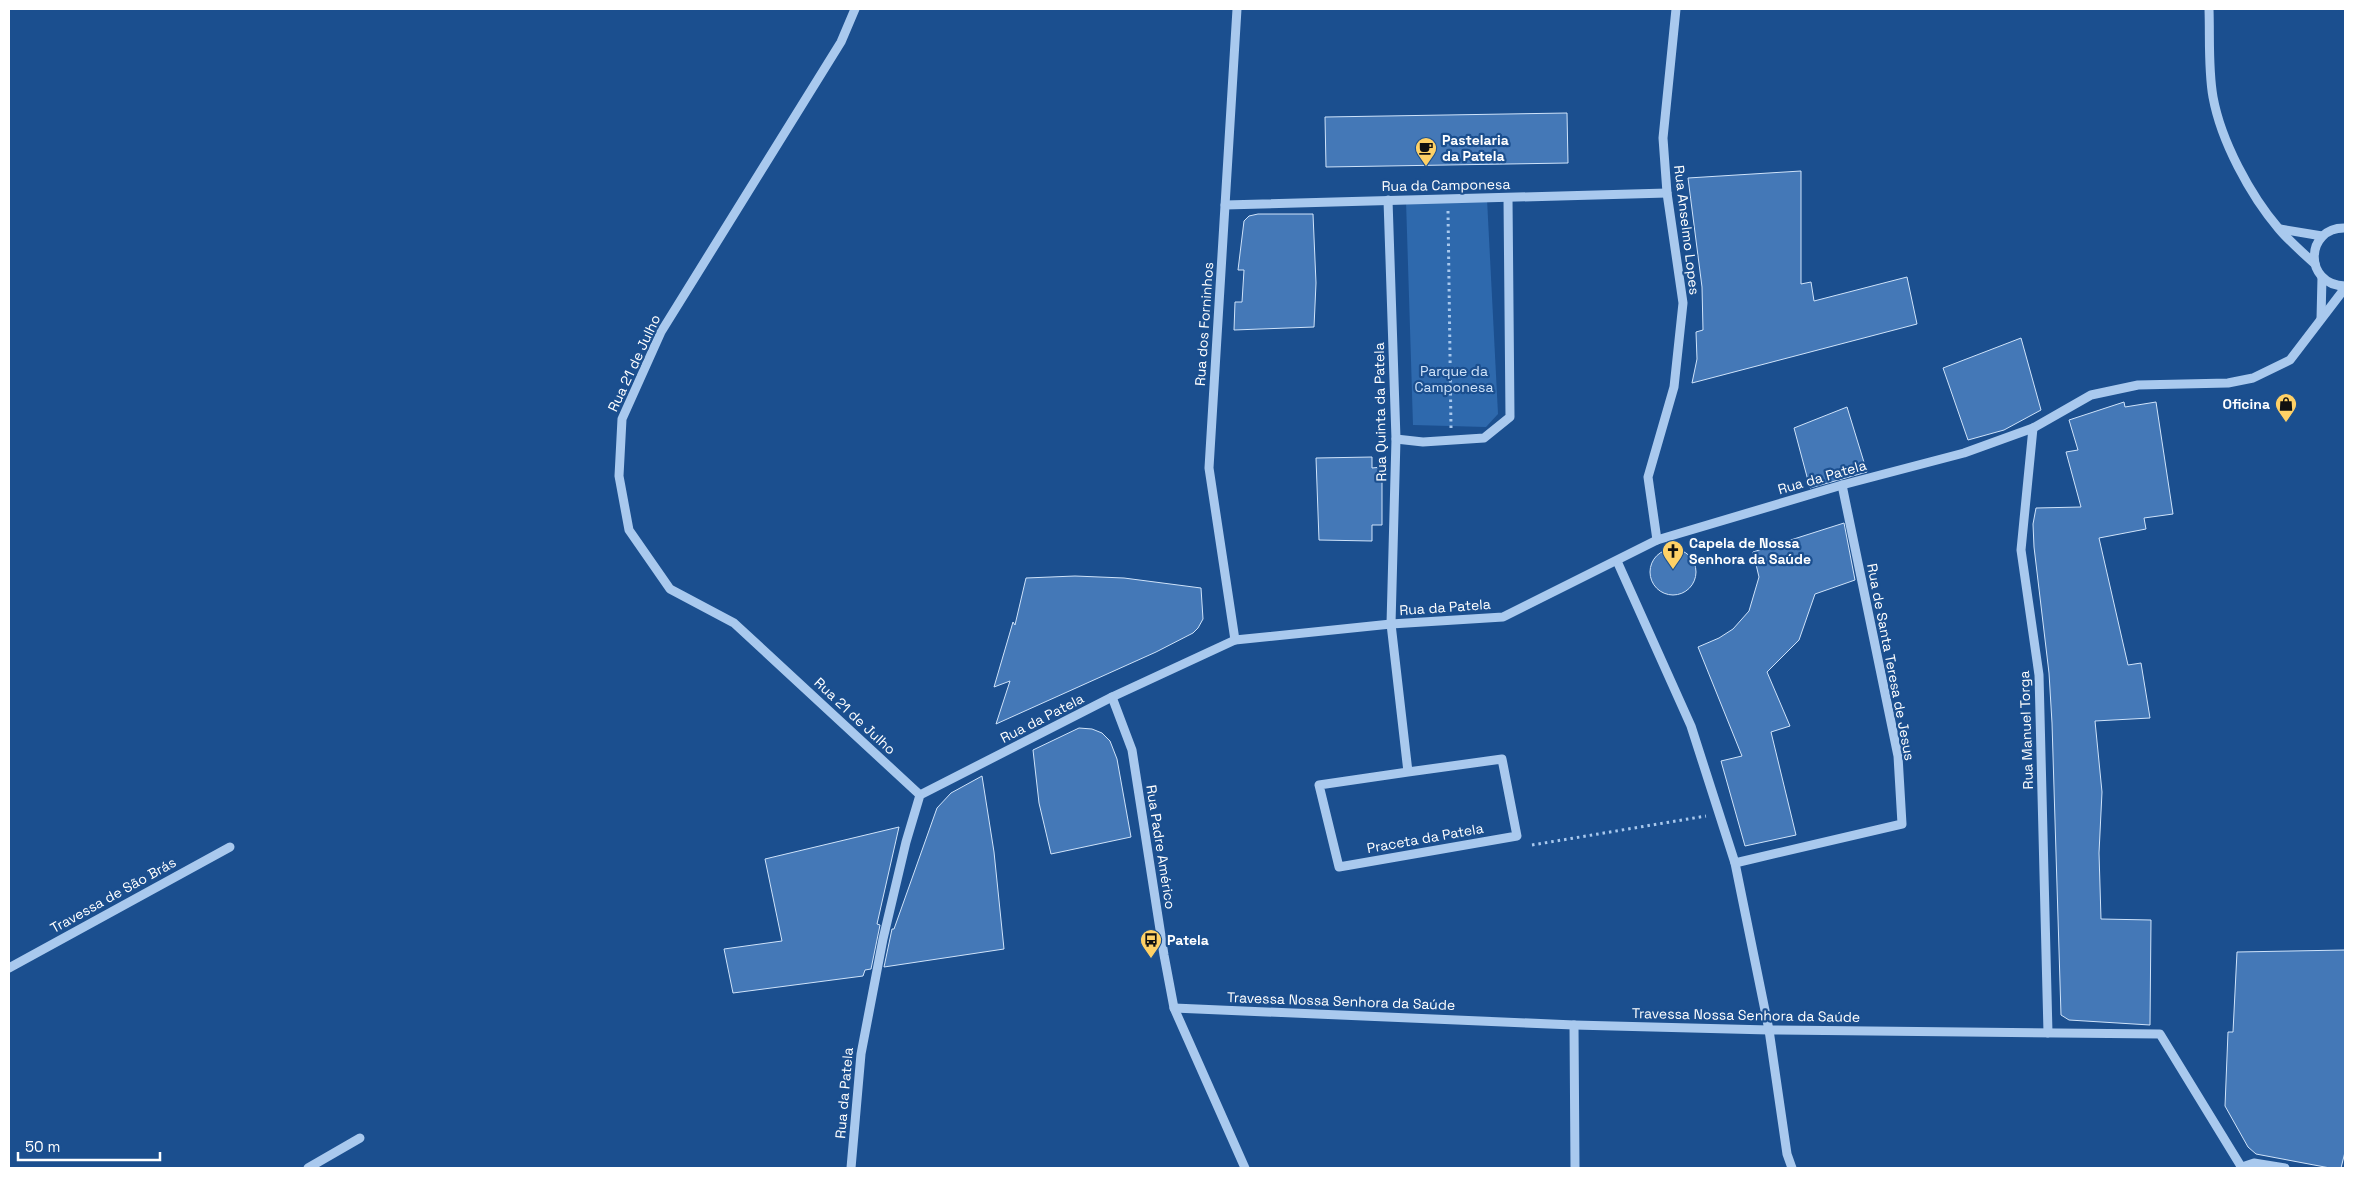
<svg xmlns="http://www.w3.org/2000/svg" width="2354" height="1177" font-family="'Space Grotesk',sans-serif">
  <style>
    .green { fill: #2e69ad }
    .building { fill: #4478b7; stroke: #cfe3fa }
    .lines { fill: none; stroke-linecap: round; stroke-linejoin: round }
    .path { stroke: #a9c9ee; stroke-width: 3; stroke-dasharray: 2.5 4; stroke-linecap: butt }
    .minor { stroke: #a9c9ee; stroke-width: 9 }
    .labels { text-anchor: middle; stroke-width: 4.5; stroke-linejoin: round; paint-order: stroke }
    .poi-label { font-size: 14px; font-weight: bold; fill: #fff; stroke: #1b4f8f; text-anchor: start }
    .street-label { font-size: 14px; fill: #fff; stroke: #1b4f8f }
    .park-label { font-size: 14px; fill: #cfe3fa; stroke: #1b4f8f }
  </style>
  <rect width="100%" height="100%" fill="#1b4f8f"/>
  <!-- green -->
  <path class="green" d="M1487 199 1498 414 1486 427 1413 425 1406 200Z"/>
  <!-- building -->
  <g class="building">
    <path d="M1567 113 1568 163 1326 167 1325 117Z"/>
    <path d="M1801 171V284L1811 282 1814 301 1907 277 1917 324 1692 383 1697 359 1696 332 1703 330 1702 287 1688 178Z"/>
    <path d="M1258 214H1313L1316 283 1314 327 1234 330 1235 302H1242L1244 270H1238L1244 221 1249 216Z"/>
    <path d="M2021 338 2041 410 2004 430 1968 440 1943 368Z"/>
    <path d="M2124 402 2125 407 2156 402 2173 514 2144 518 2146 529 2099 538 2128 665 2141 663 2150 718 2095 721 2102 792 2099 853 2101 919 2151 920 2150 1025 2069 1020 2061 1015 2052 723 2049 673 2034 547 2033 524 2036 508 2081 507 2066 452 2078 450 2069 420Z"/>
    <path d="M1847 407 1867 472 1810 488 1794 428Z"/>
    <path d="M1372 457V468L1382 467V525H1372V541L1319 540 1316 458Z"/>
    <path d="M1844 523 1855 580 1815 594 1799 640 1767 672 1790 726 1771 732 1796 835 1745 846 1721 761 1742 756 1698 647 1719 638 1733 629 1749 611 1759 577 1753 552Z"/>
    <circle cx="1673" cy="572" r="23"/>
    <path d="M1075 576 1124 578 1201 588 1203 619 1198 628 1193 633 1156 652 996 724 1010 681 994 687 1013 622 1015 625 1026 578Z"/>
    <path d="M1079 728 1092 729 1102 733 1110 741 1117 759 1131 837 1051 854 1039 803 1033 750Z"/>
    <path d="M982 776 994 852 1004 949 884 967 892 929H894L937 808 951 793Z"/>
    <path d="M899 827 877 924 880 925 871 969 865 970 863 976 733 993 724 949 782 941 765 859Z"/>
    <path d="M2345 950V1152L2341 1168H2330L2256 1154 2248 1147 2225 1106 2228 1032H2233L2237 952Z"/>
  </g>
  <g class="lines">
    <!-- path -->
    <g class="path">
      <path d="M1448 211 1451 428"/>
      <path d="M1532 845 1706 816"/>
    </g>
    <!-- minor -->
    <g class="minor">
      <path d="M855 9 841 42 661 332 622 419 619 476 629 530 670 589 734 623 920 795"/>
      <path d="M2209 9C2210 37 2208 69 2213 97 2221 141 2250 195 2279 229 2290 242 2303 253 2315 264"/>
      <path d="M1388 200 1396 439 1391 624 1408 772 1319 785 1339 867 1517 836 1502 759 1408 772"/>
      <path d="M1225 205 1667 193"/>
      <path d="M2345 228C2305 227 2303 285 2345 286"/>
      <path d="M2280 229 2322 236"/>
      <path d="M2321 319 2322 277"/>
      <path d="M2033 428 2021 550 2039 675 2048 1033"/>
      <path d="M1396 439 1423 442 1484 438 1510 417 1508 198"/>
      <path d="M1657 540 1648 477 1674 387 1683 303 1667 193 1663 138 1676 9"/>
      <path d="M1617 561 1691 726 1735 863 1769 1030 1787 1154 1792 1168"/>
      <path d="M1235 640 1209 468 1237 9"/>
      <path d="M1112 697 1132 750 1164 955 1174 1008 1245 1168"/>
      <path d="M1735 863 1902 824 1898 756 1842 485"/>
      <path d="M9 968 230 847"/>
      <path d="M1174 1008 1574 1025 1769 1030 2160 1034 2242 1168"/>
      <path d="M1574 1025 1575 1168"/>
      <path d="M2242 1167 2254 1163 2285 1168"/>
      <path d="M308 1168 360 1138"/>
      <path d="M851 1168 861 1054 883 939 906 842 920 795 1112 697 1235 640 1391 624 1503 617 1657 540 1842 485 1964 453 2033 428 2091 395 2138 385 2228 383 2253 378 2290 360 2345 288"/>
    </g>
  </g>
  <!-- icons -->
  <defs>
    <g id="cafe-pin" transform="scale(1.125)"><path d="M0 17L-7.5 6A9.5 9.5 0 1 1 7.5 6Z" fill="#ffd166" stroke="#1b4f8f"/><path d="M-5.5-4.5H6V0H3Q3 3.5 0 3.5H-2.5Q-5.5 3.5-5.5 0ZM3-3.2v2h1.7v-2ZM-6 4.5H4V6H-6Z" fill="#111"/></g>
    <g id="shop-pin" transform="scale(1.125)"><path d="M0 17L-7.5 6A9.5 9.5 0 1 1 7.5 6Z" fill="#ffd166" stroke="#1b4f8f"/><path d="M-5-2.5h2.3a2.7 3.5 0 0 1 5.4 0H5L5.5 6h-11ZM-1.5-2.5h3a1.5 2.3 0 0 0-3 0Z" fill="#111"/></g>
    <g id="church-pin" transform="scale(1.125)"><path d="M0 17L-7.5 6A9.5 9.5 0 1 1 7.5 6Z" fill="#ffd166" stroke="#1b4f8f"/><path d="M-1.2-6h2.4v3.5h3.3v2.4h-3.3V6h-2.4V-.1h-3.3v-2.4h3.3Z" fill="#111"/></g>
    <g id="bus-pin" transform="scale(1.125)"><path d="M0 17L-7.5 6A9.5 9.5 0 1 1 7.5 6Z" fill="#ffd166" stroke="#1b4f8f"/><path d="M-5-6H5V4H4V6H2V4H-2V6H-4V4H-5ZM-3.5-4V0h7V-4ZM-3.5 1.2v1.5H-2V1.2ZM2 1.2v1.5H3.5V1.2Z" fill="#111"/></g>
  </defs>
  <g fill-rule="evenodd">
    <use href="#cafe-pin" x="1426" y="148"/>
    <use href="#shop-pin" x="2286" y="404"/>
    <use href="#church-pin" x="1673" y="551"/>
    <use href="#bus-pin" x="1151" y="940"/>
  </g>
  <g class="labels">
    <!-- poi labels -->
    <g class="poi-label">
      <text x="1442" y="145">Pastelaria<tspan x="1442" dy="16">da Patela</tspan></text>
      <text x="2270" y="409" text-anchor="end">Oficina</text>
      <text x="1689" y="548">Capela de Nossa<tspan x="1689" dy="16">Senhora da Saúde</tspan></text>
      <text x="1167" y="945">Patela</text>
    </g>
    <!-- street labels -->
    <g class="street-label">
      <text transform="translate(1446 185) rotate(-1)" y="5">Rua da Camponesa</text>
      <text transform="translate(1687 230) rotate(83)" y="5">Rua Anselmo Lopes</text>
      <text transform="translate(1204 324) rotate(-86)" y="5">Rua dos Forninhos</text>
      <text transform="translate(634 363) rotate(-65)" y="5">Rua 21 de Julho</text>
      <text transform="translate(1380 412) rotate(-91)" y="5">Rua Quinta da Patela</text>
      <text transform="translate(1822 477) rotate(-16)" y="5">Rua da Patela</text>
      <text transform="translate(1445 607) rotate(-4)" y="5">Rua da Patela</text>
      <text transform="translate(1891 662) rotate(79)" y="5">Rua de Santa Teresa de Jesus</text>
      <text transform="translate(855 716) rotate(43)" y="5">Rua 21 de Julho</text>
      <text transform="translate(1042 718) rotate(-27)" y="5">Rua da Patela</text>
      <text transform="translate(2026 730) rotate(-92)" y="5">Rua Manuel Torga</text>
      <text transform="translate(1425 838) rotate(-10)" y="5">Praceta da Patela</text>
      <text transform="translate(1161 847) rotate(81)" y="5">Rua Padre Américo</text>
      <text transform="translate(113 895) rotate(-29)" y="5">Travessa de São Brás</text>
      <text transform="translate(1341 1001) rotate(2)" y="5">Travessa Nossa Senhora da Saúde</text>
      <text transform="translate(1746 1015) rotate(1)" y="5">Travessa Nossa Senhora da Saúde</text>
      <text transform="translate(844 1093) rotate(-85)" y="5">Rua da Patela</text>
    </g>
    <!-- park labels -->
    <g class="park-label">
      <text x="1454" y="376">Parque da<tspan x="1454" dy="16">Camponesa</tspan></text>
    </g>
  </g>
  <!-- border -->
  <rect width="2354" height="1177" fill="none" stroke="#ffffff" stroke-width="20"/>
  <!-- scale -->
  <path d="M18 1152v8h142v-8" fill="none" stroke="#ffffff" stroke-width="2.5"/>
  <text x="25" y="1152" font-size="15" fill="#ffffff" stroke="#1b4f8f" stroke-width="4" paint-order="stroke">50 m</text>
</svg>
